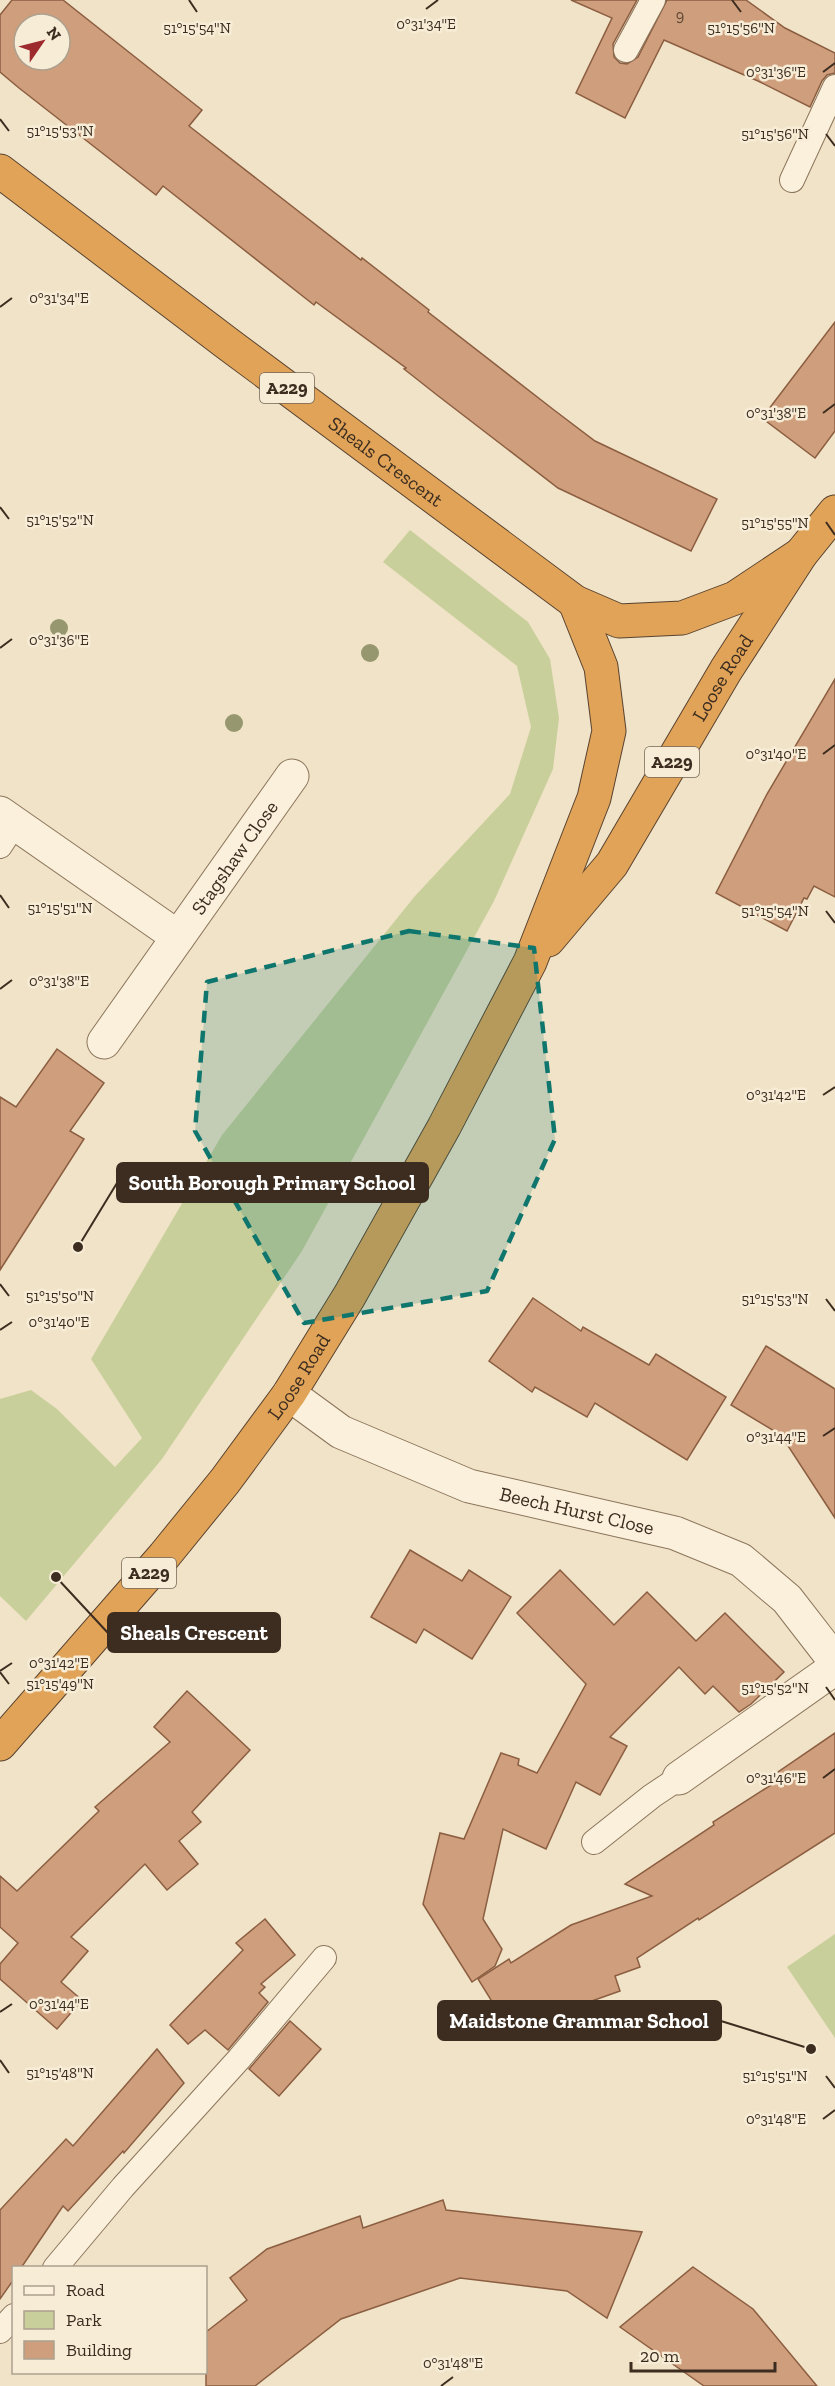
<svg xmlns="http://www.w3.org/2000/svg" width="835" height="2386" font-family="'Zilla Slab',serif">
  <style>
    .green { fill: #c9cf9b }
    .building { fill: #cf9e7d; stroke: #8c5e41; stroke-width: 1.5; fill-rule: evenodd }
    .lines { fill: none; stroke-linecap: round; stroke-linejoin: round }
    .lane-casing { stroke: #8c755c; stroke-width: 26 }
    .street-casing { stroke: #8c755c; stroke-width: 35 }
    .highway-casing { stroke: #5a4330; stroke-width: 35 }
    .lane { stroke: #faf0db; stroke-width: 24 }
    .street { stroke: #faf0db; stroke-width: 33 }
    .highway { stroke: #e0a358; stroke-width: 33 }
    .tree { fill: #96976e }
    .marked { fill: #0f766e; fill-opacity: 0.2; stroke: #0f766e; stroke-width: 4.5; stroke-dasharray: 12 8; stroke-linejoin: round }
    .ticks { fill: none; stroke: #3c2d20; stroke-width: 2 }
    .labels { text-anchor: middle; stroke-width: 5; stroke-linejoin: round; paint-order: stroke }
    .number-label { font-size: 16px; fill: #614937 }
    .shield { fill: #f7edd7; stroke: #746757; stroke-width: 1.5 }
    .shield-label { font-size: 18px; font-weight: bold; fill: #3c2d20 }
    .street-label { font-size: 20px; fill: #3c2d20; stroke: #f7edd7 }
    .ticks-label { font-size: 15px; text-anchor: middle; fill: #3c2d20; stroke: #f7edd7; stroke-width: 5; stroke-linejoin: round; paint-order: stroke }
    .leader { fill: none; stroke: #3c2d20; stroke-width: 2 }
    .callout-dot { fill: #3c2d20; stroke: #f7edd7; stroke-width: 2 }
    .callout { fill: #3c2d20; stroke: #3c2d20; stroke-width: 2 }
    .callout-label { font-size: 21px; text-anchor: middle; font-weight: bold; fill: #fff }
  </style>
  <rect width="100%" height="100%" fill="#f0e3c7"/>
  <!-- green -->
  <g class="green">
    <path d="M410 530 528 622 550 659 559 718 553 769 494 901 302 1251 162 1459 26 1621 0 1596V1399L31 1390 57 1409 115 1467 142 1438 91 1359 222 1135 415 896 510 794 531 727 517 666 383 562Z"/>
    <path d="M835 1934V2038L787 1967Z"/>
  </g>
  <!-- building -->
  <g class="building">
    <path d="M12 0H63L202 110 189 126 361 260 362 258 429 310 428 312 554 410 595 441 717 499 691 551 558 488 437 395 404 369 406 368 316 302 314 305 163 186 156 195 19 88 0 72V15ZM24 24H60V60H24Z"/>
    <path d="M571 0H637L613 44 614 57 620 63 627 64 638 57 667 0H746L785 28 835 53V73L827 75 822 81 810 107 758 81 664 40 625 118 576 93 612 18Z"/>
    <path d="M835 322V431L815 458 762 418Z"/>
    <path d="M835 679V897L814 886 807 899 804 898 787 931 716 893 767 794Z"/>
    <path d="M57 1049 104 1083 70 1131 84 1139 0 1270V1097L16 1107Z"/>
    <path d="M533 1298 581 1331 583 1327 649 1365 656 1354 726 1397 687 1460 595 1403 587 1417 535 1387 532 1392 489 1361Z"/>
    <path d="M766 1346 835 1389V1518L781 1435 731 1405Z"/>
    <path d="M410 1550 462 1581 469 1570 511 1597 472 1659 424 1629 416 1643 371 1617Z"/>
    <path d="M560 1570 614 1625 647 1592 696 1641 725 1613 784 1672 751 1704 739 1712 713 1686 705 1694 679 1667 610 1737 627 1746 600 1795 576 1782 546 1849 503 1829 483 1919 502 1949 495 1966 472 1982 423 1904 440 1833 464 1839 501 1753 519 1759 518 1765 537 1773 586 1684 517 1613Z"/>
    <path d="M187 1691 250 1750 192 1812 201 1822 179 1841 198 1864 167 1890 145 1864 71 1937 88 1951 61 1982 82 2000 57 2029 0 1979V1964L18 1943 0 1927V1876L17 1891 99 1811 95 1807 170 1742 154 1727Z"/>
    <path d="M835 1733V1833L699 1920 698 1918 637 1958 640 1967 615 1976 620 1991 541 2019 514 2037 478 1979 509 1959 511 1963 571 1925 652 1896 625 1884 714 1825 713 1822 782 1778 778 1772Z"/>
    <path d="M265 1919 295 1955 261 1984 265 1987 259 1993 268 2002 228 2050 205 2030 188 2044 170 2025 243 1950 236 1943Z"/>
    <path d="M290 2021 321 2049 279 2096 249 2069Z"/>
    <path d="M157 2049 184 2083 124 2153 123 2151 68 2211 63 2206 21 2268H14V2279L0 2299V2210L66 2139 73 2146Z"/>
    <path d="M443 2200 446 2210 642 2232 607 2318 567 2291 460 2278 341 2319 255 2386H206V2332L247 2300 230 2278 267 2249 360 2216 363 2228Z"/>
    <path d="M693 2267 753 2309 817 2386H704L620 2327Z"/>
  </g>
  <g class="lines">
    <!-- lane casing -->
    <g class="lane-casing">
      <g id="lane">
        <path d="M626 50 653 0"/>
        <path d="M792 180 835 87"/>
        <path d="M0 846 15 823"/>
        <path d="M594 1842 652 1796 679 1778"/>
        <path d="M55 2268 123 2187 239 2059 324 1958"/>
        <path d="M0 2331 14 2316"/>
      </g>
    </g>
    <!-- street casing -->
    <g class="street-casing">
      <g id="street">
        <path d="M0 813 178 937"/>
        <path id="s1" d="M104 1042 292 776"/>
        <path id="s2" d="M289 1394 341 1432 469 1486 675 1533 741 1560 787 1599 835 1661"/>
        <path d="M679 1778 835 1668"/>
      </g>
    </g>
    <!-- highway casing -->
    <g class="highway-casing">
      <g id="highway">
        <path id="s3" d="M0 171 228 344 575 602 619 621 682 618 735 598 801 554"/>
        <path id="s4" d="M548 940 612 864 726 670 801 554 835 512"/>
        <path id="s5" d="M0 1744 164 1556 225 1481 289 1394 350 1295 444 1127 530 962 594 798 609 731 601 667 575 602"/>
      </g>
    </g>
    <!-- lane -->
    <use href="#lane" class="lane"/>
    <!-- street -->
    <use href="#street" class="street"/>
    <!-- highway -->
    <use href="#highway" class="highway"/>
  </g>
  <!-- trees -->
  <g class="tree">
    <circle cx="59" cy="628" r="9"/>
    <circle cx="370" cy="653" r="9"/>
    <circle cx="234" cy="723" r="9"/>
  </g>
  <!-- marked area -->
  <path class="marked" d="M409 931 534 948 555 1139 487 1291 304 1323 195 1131 207 982Z"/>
  <!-- ticks -->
  <path class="ticks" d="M189 0 197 12M732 0 741 12M426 9 438 0M823 72 835 63M0 119 9 131M826 134 835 146M0 307 12 298M823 413 835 404M0 507 9 519M826 522 835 535M0 648 12 639M823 754 835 745M0 895 9 908M826 911 835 923M0 989 12 980M823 1095 835 1087M0 1284 9 1296M826 1299 835 1311M0 1330 12 1322M823 1436 835 1428M0 1671 12 1663M0 1672 9 1684M826 1687 835 1700M823 1778 835 1769M0 2012 12 2004M0 2060 9 2073M826 2076 835 2088M823 2119 835 2110M441 2386 453 2377"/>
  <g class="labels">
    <!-- number labels -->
    <g class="number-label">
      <text x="680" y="21">9</text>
    </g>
    <!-- shield labels -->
    <g class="shield">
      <rect x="260" y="373" width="54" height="30" rx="4.5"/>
      <rect x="645" y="747" width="54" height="30" rx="4.5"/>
      <rect x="122" y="1558" width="54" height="30" rx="4.5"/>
    </g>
    <g class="shield-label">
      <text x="287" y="394">A229</text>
      <text x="672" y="768">A229</text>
      <text x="149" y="1579">A229</text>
    </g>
    <!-- street labels -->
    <g class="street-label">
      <text dy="7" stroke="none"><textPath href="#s3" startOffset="483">Sheals Crescent</textPath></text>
      <text dy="7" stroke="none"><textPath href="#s4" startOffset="316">Loose Road</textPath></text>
      <text dy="7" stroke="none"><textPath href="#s1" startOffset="226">Stagshaw Close</textPath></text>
      <text dy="7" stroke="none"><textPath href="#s5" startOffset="474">Loose Road</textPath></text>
      <text dy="7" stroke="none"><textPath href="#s2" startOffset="314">Beech Hurst Close</textPath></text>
    </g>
  </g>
  <g class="ticks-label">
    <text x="426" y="29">0°31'34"E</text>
    <text x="197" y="33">51°15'54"N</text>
    <text x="741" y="33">51°15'56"N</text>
    <text x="776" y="77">0°31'36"E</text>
    <text x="60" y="136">51°15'53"N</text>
    <text x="775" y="139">51°15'56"N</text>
    <text x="59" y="303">0°31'34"E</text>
    <text x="776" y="418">0°31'38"E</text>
    <text x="60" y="525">51°15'52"N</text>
    <text x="775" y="528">51°15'55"N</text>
    <text x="59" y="645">0°31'36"E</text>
    <text x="776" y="759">0°31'40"E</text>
    <text x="60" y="913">51°15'51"N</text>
    <text x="775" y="916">51°15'54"N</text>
    <text x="59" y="986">0°31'38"E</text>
    <text x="776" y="1100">0°31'42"E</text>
    <text x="60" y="1301">51°15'50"N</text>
    <text x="775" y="1304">51°15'53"N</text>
    <text x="59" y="1327">0°31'40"E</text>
    <text x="776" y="1442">0°31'44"E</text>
    <text x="59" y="1668">0°31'42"E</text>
    <text x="60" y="1689">51°15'49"N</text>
    <text x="775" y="1693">51°15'52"N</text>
    <text x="776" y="1783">0°31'46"E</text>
    <text x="59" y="2009">0°31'44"E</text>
    <text x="60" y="2078">51°15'48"N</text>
    <text x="775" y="2081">51°15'51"N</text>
    <text x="776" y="2124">0°31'48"E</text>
    <text x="453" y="2368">0°31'48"E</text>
  </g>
  <!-- callouts -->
  <path class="leader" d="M78 1247L117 1183M56 1577L108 1633M811 2049L721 2021"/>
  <g class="callout-dot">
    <circle cx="78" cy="1247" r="6"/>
    <circle cx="56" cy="1577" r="6"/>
    <circle cx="811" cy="2049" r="6"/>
  </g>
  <g class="callout">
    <rect x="117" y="1163" width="311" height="39" rx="6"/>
    <rect x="108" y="1613" width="172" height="39" rx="6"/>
    <rect x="438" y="2001" width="283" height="39" rx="6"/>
  </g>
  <g class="callout-label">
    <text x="272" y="1190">South Borough Primary School</text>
    <text x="194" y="1640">Sheals Crescent</text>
    <text x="579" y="2028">Maidstone Grammar School</text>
  </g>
  <!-- legend -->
  <rect x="12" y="2266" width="195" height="108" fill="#f7edd7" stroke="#aca08e" stroke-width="1.5"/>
  <rect x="24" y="2286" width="30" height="9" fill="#faf0db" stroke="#aca08e" stroke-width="1.5"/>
  <text x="66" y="2296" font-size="18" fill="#3c2d20">Road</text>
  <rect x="24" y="2311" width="30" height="18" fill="#c9cf9b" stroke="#aca08e" stroke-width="1.5"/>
  <text x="66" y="2326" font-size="18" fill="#3c2d20">Park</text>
  <rect x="24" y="2341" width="30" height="18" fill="#cf9e7d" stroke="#aca08e" stroke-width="1.5"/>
  <text x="66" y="2356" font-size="18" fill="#3c2d20">Building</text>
  <!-- north arrow -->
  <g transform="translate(42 42) rotate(55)"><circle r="28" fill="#f7edd7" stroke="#aca08e" stroke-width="1.5"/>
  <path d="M0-4.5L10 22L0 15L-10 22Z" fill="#9d2a2c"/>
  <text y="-9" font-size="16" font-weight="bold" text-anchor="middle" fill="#3c2d20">N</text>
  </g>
  <!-- scale -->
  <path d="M631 2362v9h144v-9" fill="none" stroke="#3c2d20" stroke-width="3"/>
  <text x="640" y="2362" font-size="18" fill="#3c2d20" stroke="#f7edd7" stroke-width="4.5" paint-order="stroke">20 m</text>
</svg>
